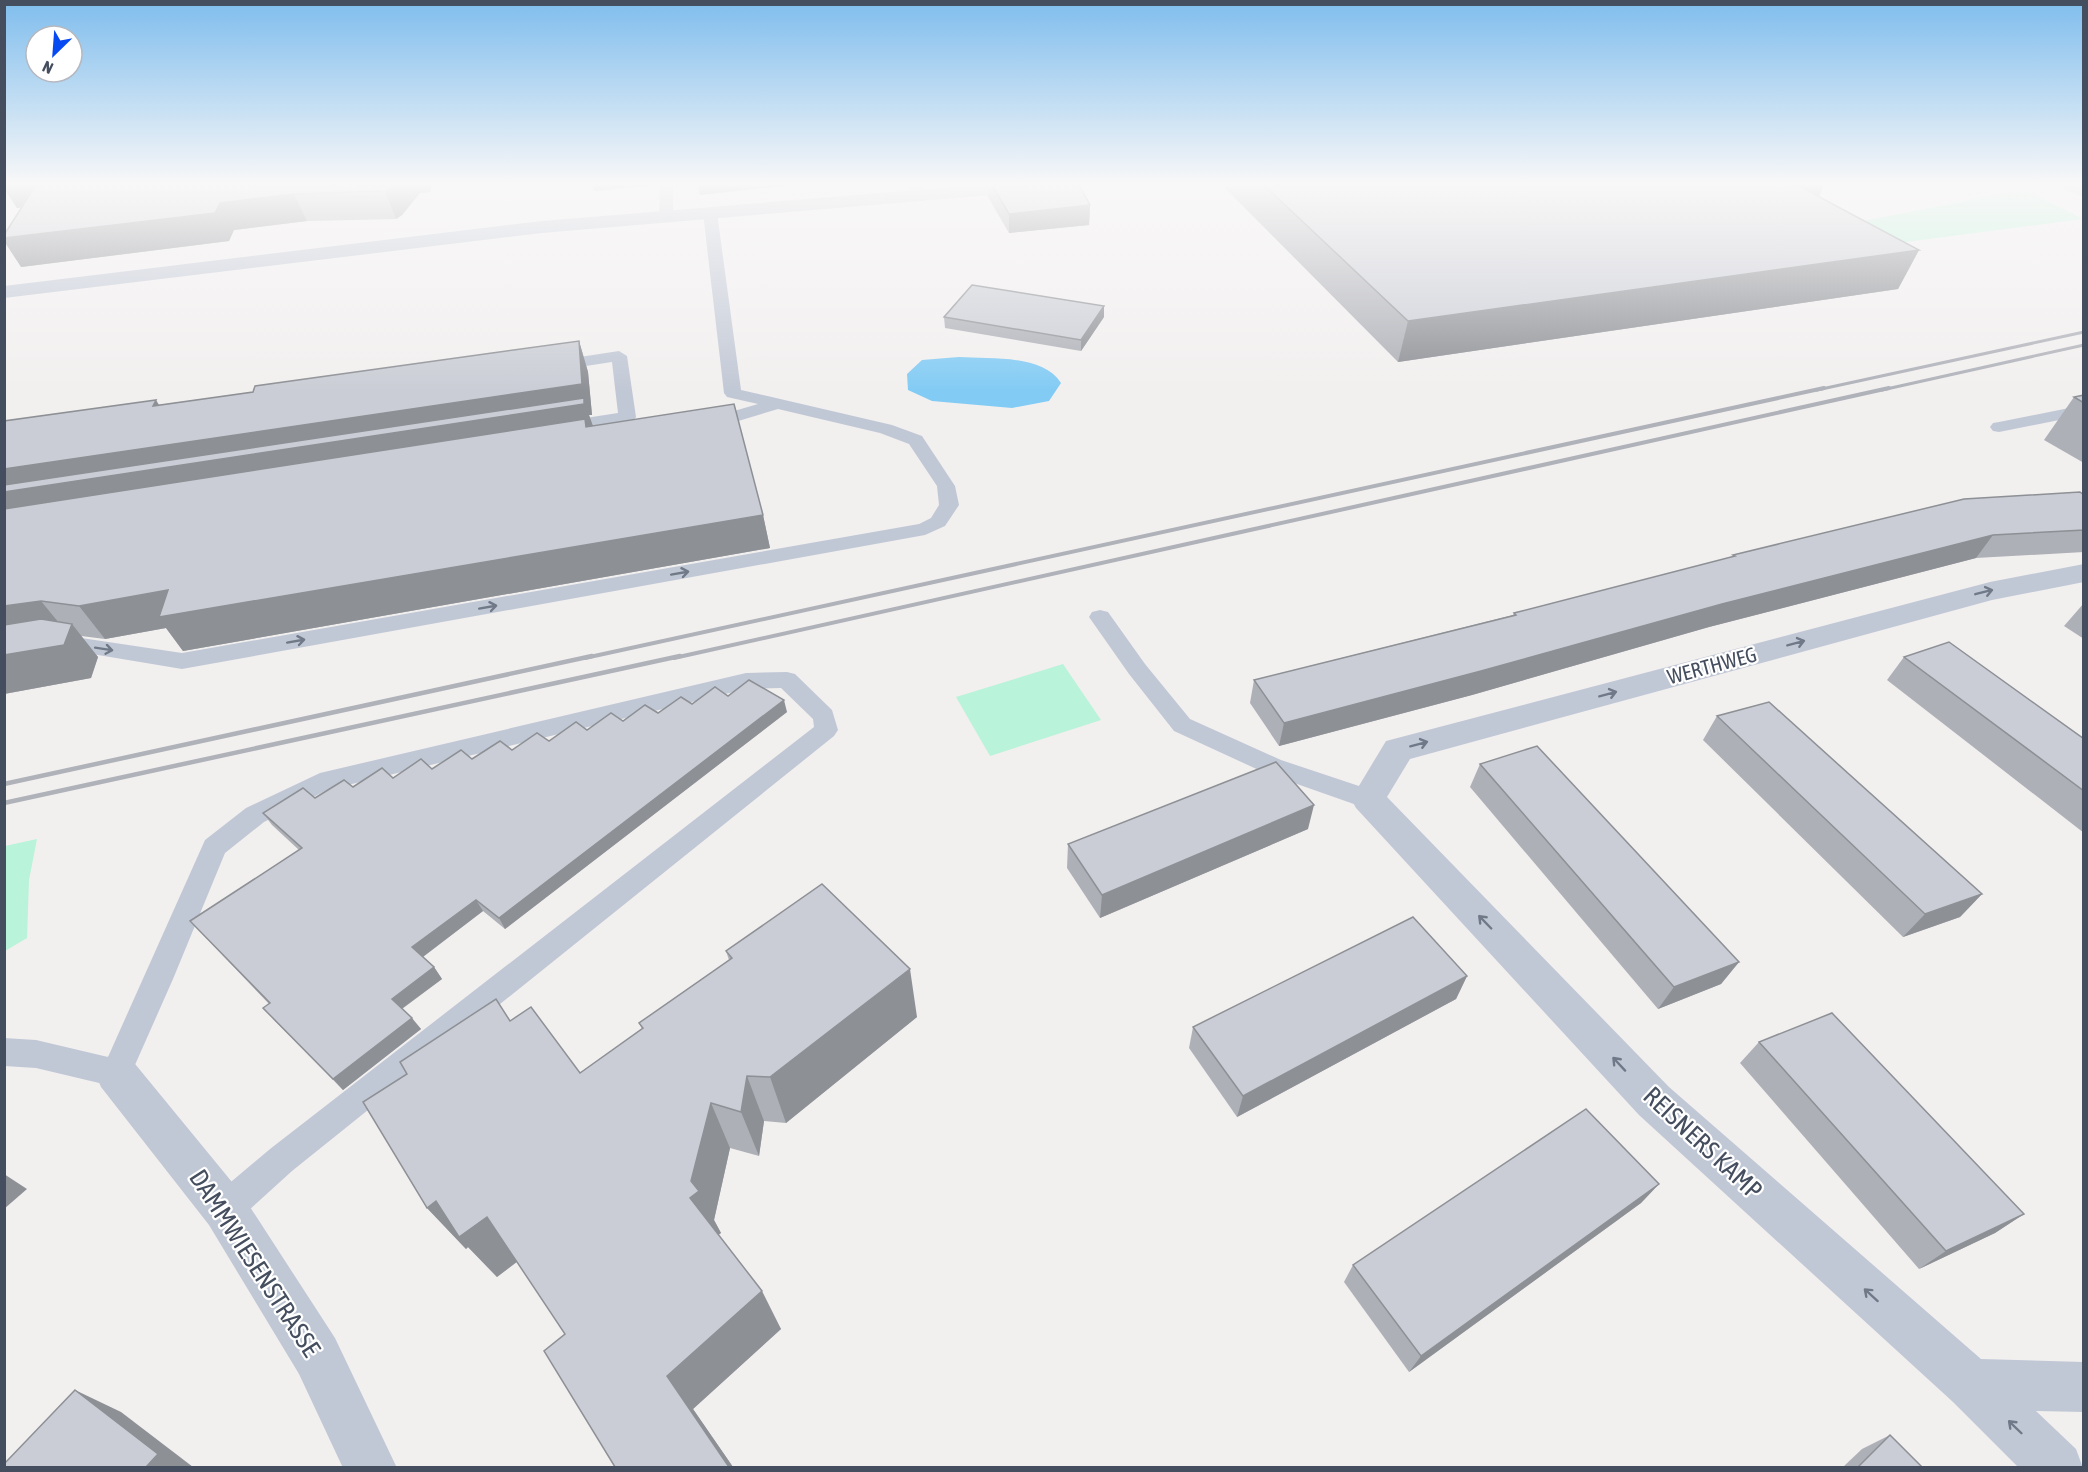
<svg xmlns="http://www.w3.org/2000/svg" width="2088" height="1472" font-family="'Asap Condensed',sans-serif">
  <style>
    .green { fill: #b9f3d9 }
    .water { fill: #82cbf4 }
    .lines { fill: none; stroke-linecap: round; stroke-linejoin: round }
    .service { fill: #c1c8d5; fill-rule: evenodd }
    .minor { fill: #c1c8d5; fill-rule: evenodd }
    .tertiary { fill: #c1c8d5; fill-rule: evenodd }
    .rail-far2 { stroke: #b0b2ba; stroke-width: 3 }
    .rail-far1 { stroke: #b0b2ba; stroke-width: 4 }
    .rail { stroke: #b0b2ba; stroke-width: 4.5 }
    .wall { fill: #aeb0b7 }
    .shaded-wall { fill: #8d9095 }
    .building { fill: #cacdd5; stroke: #8d9095; stroke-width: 1.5 }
    .oneway { stroke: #707988 }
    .labels { text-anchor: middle; stroke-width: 4.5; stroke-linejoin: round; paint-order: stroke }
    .street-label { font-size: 21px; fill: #454e5e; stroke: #fff }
    .near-street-label { font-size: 26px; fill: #454e5e; stroke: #fff }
  </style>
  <rect width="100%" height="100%" fill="#f2efef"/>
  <!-- green -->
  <g class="green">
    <path d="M2024 189 2083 219 1860 248 1828 228Z"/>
    <path d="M1063 664 1101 720 990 756 956 697Z"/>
    <path d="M37 839 29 880 27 938 5 951V846Z"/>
  </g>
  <!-- water -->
  <path class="water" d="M959 357C989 359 1043 354 1061 383L1049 401 1012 408 932 401 908 390 907 374 922 360Z"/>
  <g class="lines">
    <!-- service -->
    <g class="service">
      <path d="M660 185H673V217L666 221 659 217Z"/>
      <path d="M908 185H921L924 198 922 201H912Z"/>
      <path d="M710 209 717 213 741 390 892 425 922 436 955 486 959 505 945 526 925 535 182 669 68 650 4 661V646L68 636 182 653 919 524 931 518 939 505 937 486 909 444 880 433 778 409 712 429H700L697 425 700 421 758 404 727 397 724 393 703 213Z"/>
      <path d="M619 351 627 356 636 417 633 421 559 432 553 431 550 427 553 423 618 413 612 362 553 371 547 370 545 366 547 362Z"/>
      <path d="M2084 405V415L1999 432 1993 431 1990 427 1993 423 1999 422Z"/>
      <path d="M1100 610 1108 612 1145 664 1190 719 1281 760 1377 792 1381 799 1377 806 1368 809 1263 772 1174 731 1129 674 1089 617 1092 612Z"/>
      <path d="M787 672 795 674 832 710 838 730 834 736 292 1171 237 1221 225 1226 213 1221 208 1209 213 1197 270 1149 814 727 813 719 781 688 746 689 327 790 264 822 225 853 173 979 127 1083 116 1087 36 1068 4 1066V1038L36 1040 108 1057 205 840 246 808 320 773 746 673Z"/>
    </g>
    <!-- minor -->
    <g class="minor">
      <path d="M978 185H1058L1049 190 542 233 4 298V286L542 221Z"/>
      <path d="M2084 564V582L1992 600 1410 759 1387 797 1669 1087 1981 1359 2084 1362V1412L2036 1411 2076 1449 2083 1468H2019L1953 1402 1639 1115 1356 808 1351 799 1386 741 1990 582Z"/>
      <path d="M116 1054 131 1059 241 1193 335 1338 397 1468H343L299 1374 209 1225 101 1087 95 1073 101 1059Z"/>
    </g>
    <!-- tertiary -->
    <path class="tertiary" d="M2061 185H2084V197L2064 189Z"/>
    <!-- rail-far2 -->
    <g class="rail-far2">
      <path d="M1817 390 2084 332"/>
      <path d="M1882 390 2084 345"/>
    </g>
    <!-- rail-far1 -->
    <g class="rail-far1">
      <path d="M585 658 1824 388"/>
      <path d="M674 658 1889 388"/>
    </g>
    <!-- rail -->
    <g class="rail">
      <path d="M4 784 592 656"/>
      <path d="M4 803 680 656"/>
    </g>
  </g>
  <!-- wall -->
  <g class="wall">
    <path d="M4 185H432L430 192 420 193 402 215 396 219 307 221 234 230 229 241 21 267 22 207 17 208 4 188Z"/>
    <path d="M988 185H1079L1090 205 1089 225 1009 233 988 197Z"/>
    <path d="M1225 185H1824L1819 197 1919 250 1898 289 1398 362 1225 188Z"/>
    <path d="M1104 306V317L1081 351 945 328 944 317Z"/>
    <path d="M579 341 588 372 592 415H589L593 426 763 515 770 548 183 651 166 628 105 639 81 636 98 657 91 678 4 694V421L159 405 253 392Z"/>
    <path d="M2084 395V463L2044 440 2074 397Z"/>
    <path d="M2084 495V552L1976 558 1709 627 1472 695 1279 746 1250 703 1254 680 1513 615 1514 613 1732 557 1733 555Z"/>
    <path d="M2084 603V639L2064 626Z"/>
    <path d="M1904 657 2084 739V833L1887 680Z"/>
    <path d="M728 696 787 712 505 929 483 911 423 957 434 967 442 979 402 1009 421 1029 343 1090 273 1019 269 1004 190 921 299 850 272 825 263 813 353 787 549 741 587 730 658 713Z"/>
    <path d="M1717 716 1982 894 1960 917 1903 937 1703 740Z"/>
    <path d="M1480 764 1739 962 1721 984 1658 1009 1470 787Z"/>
    <path d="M1308 829 1100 918 1067 868 1068 844Z"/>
    <path d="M726 951 917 1017 786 1123 764 1121 759 1156 730 1148 714 1220 721 1233 718 1234 781 1329 693 1409 733 1467H615L565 1334 517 1262 497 1277 468 1247 466 1249 427 1208 510 1021 580 1073 642 1029 639 1023 729 960Z"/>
    <path d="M1467 976 1456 999 1237 1117 1189 1048 1193 1027Z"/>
    <path d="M1759 1042 2024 1214 1995 1233 1919 1269 1740 1063Z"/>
    <path d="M1659 1184 1641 1203 1409 1372 1344 1282 1353 1265Z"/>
    <path d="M1890 1435 1922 1467H1843L1862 1449Z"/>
  </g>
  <!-- shaded-wall -->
  <g class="shaded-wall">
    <path d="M4 185H47L58 203 17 208 4 188Z"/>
    <path d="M393 185H432L430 192 420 193 402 215 396 219 385 191Z"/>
    <path d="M592 185H658L594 191Z"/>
    <path d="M698 185H793L700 195Z"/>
    <path d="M1784 185H1824L1812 211Z"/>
    <path d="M294 194 307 221 234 230 229 241 21 267 4 241V238L220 203Z"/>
    <path d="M1090 205 1089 225 1009 233V214Z"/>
    <path d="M1919 250 1898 289 1398 362 1408 321Z"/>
    <path d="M1104 306V317L1081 351V340Z"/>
    <path d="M579 341 588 372 592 415H589L594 429 4 529V469Z"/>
    <path d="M156 400 175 431 153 406Z"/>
    <path d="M763 515 770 548 183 651 166 628 105 639 79 606 168 590Z"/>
    <path d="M1993 535 1976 558 1709 627 1472 695 1279 746 1284 723 1722 604Z"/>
    <path d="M41 601 68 634 4 644V606Z"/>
    <path d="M72 624 98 657 91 678 4 694V655Z"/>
    <path d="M784 700 787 712 505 929 499 918Z"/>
    <path d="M1314 805 1308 829 1100 918 1102 895Z"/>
    <path d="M1982 894 1960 917 1903 937 1925 914Z"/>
    <path d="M476 900 483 911 420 959 412 947Z"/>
    <path d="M1739 962 1721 984 1658 1009 1674 987Z"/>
    <path d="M434 967 442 979 400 1010 392 999Z"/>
    <path d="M910 969 917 1017 786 1123 770 1077Z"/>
    <path d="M1467 976 1456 999 1237 1117 1243 1096Z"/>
    <path d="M412 1018 421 1029 343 1090 333 1079Z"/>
    <path d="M747 1076 764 1121 759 1156 741 1112Z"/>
    <path d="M711 1103 730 1148 714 1220 721 1233 713 1239 690 1198 691 1181Z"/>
    <path d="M4 1174 27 1189 4 1209Z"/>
    <path d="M1659 1184 1641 1203 1409 1372 1421 1356Z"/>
    <path d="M436 1201 487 1217 523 1257 497 1277 468 1247 466 1249 427 1208Z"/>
    <path d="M2024 1214 1995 1233 1919 1269 1946 1251Z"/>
    <path d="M762 1291 781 1329 693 1409 733 1467H729L667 1376Z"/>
    <path d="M75 1390 121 1412 193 1467H146Z"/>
  </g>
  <!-- building -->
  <g class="building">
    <path d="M36 185H393L391 188 385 191 294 194 220 203 215 213 4 238V235Z"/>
    <path d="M992 185H1079L1090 205 1009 214Z"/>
    <path d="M1264 185H1797L1919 250 1408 321Z"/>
    <path d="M972 285 1104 306 1081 340 944 317Z"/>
    <path d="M579 341 582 384 4 469V421L156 400 153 406 253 392 255 386Z"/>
    <path d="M2084 395V403L2074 397Z"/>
    <path d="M584 398V404L4 492V485Z"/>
    <path d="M734 404 763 515 159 617 168 590 79 606 41 601 4 606V509L585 419 586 427Z"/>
    <path d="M2080 492 2084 495V530L1993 535 1722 604 1481 671 1284 723 1254 680 1516 615 1514 613 1735 556 1733 555 1964 499Z"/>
    <path d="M41 619 72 624 64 645 4 655V625Z"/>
    <path d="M1949 642 2084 739V791L1904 657Z"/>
    <path d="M749 680 784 700 499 918 476 900 412 947 434 967 392 999 412 1018 333 1079 263 1008 270 1003 190 921 302 848 263 813 303 788 315 798 344 780 353 787 382 768 393 778 421 759 432 769 461 750 472 759 500 741 512 750 537 733 549 741 576 722 587 730 611 713 623 721 645 705 658 713 681 697 692 704 715 687 728 696Z"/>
    <path d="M1769 702 1982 894 1925 914 1717 716Z"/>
    <path d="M1537 746 1739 962 1674 987 1480 764Z"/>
    <path d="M1276 762 1314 805 1102 895 1068 844Z"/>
    <path d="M822 884 910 969 770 1077 747 1076 741 1112 711 1103 691 1181 699 1191 690 1198 762 1291 667 1376 729 1467H615L544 1351 565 1334 487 1217 459 1237 436 1201 427 1208 363 1102 407 1074 400 1062 496 999 510 1021 531 1007 580 1073 643 1028 639 1023 732 958 726 951Z"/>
    <path d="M1413 917 1467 976 1243 1096 1193 1027Z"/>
    <path d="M1832 1013 2024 1214 1946 1251 1759 1042Z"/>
    <path d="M1586 1109 1659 1184 1421 1356 1353 1265Z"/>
    <path d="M75 1390 158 1454 146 1467H4V1464Z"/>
    <path d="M1890 1435 1922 1467H1858Z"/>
  </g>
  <!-- one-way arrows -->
  <defs><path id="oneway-shaft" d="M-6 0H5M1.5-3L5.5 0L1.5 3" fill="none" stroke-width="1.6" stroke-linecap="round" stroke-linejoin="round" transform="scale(1.5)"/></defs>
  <g class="oneway">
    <use href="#oneway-shaft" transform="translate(680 573) rotate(-10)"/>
    <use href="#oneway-shaft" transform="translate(1984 592) rotate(-14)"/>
    <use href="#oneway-shaft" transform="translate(488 607) rotate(-10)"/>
    <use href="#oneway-shaft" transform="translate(296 641) rotate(-10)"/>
    <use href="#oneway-shaft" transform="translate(1796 643) rotate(-15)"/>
    <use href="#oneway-shaft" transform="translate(104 649) rotate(9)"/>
    <use href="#oneway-shaft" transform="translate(1608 694) rotate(-15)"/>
    <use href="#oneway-shaft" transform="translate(1419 744) rotate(-15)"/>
    <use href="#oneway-shaft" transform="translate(1485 922) rotate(-134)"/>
    <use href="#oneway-shaft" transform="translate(1619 1064) rotate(-133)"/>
    <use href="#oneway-shaft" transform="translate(1871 1295) rotate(-138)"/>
    <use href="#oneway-shaft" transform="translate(2015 1427) rotate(-136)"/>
  </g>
  <!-- sky -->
  <linearGradient id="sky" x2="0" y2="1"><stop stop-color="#7fbded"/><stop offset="0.47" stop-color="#f9f8f8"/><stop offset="1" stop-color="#f9f8f8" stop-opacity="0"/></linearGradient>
  <rect width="2088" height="392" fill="url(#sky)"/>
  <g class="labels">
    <!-- street labels -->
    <g class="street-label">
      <text transform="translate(1712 666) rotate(-15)" y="7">WERTHWEG</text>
    </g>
    <!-- near-street labels -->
    <g class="near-street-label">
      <text transform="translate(1703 1143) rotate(43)" y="9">REISNERS KAMP</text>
      <text transform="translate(255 1263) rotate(57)" y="9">DAMMWIESENSTRASSE</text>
    </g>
  </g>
  <!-- border -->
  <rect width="2088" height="1472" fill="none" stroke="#454e5e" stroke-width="12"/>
  <!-- north arrow -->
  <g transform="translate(54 54) rotate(205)"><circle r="28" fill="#ffffff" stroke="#b5b8bf" stroke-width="1.5"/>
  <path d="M0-4.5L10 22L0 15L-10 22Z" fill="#084af2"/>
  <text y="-9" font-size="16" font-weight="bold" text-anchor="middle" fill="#454e5e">N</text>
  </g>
</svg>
